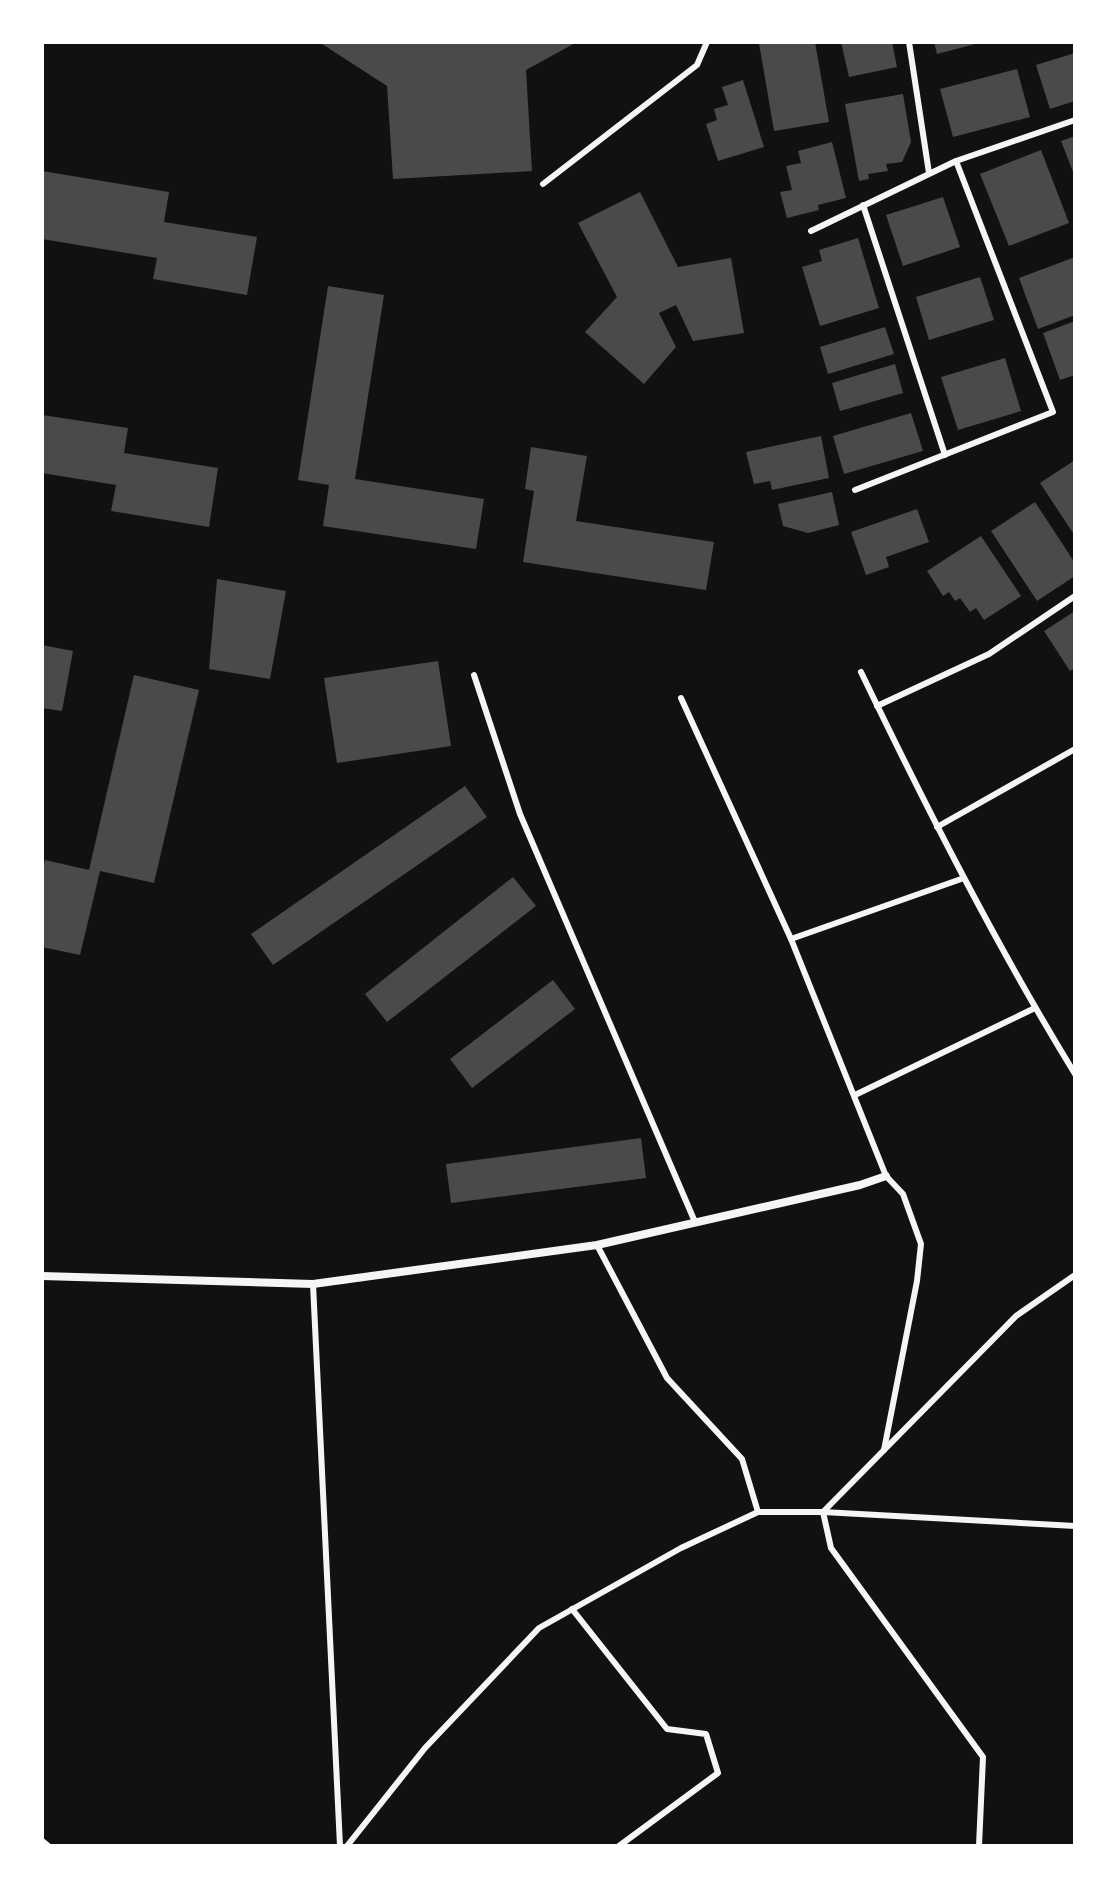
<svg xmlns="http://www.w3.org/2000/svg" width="1117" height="1888" font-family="'Fira Sans',sans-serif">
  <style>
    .building { fill: #4a4a4a }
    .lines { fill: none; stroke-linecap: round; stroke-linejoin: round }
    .service { stroke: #f5f5f5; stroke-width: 6 }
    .minor { stroke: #f5f5f5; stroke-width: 8 }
  </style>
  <rect width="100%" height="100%" fill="#111"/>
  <!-- building -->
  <g class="building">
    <path d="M319 42H577L526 70 532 171 393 179 387 86Z"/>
    <path d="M767 42H815L829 122 774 131 759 43Z"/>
    <path d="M841 42H892L897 67 849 77Z"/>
    <path d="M934 42H979V43L937 54Z"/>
    <path d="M1075 53V101L1050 109 1036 65Z"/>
    <path d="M1017 69 1030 117 953 137 940 89Z"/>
    <path d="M743 80 764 147 718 161 706 124 717 120 714 109 728 105 722 87Z"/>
    <path d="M903 94 911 142 902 162 886 164 888 171 868 174 869 179 859 181 845 104Z"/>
    <path d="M1075 136V177L1061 141Z"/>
    <path d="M832 142 846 198 818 205 819 210 787 218 780 192 792 190 786 166 801 163 798 151Z"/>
    <path d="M1041 150 1069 223 1009 246 980 174Z"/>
    <path d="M42 171 169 192 164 222 257 237 247 295 153 279 157 258 42 239Z"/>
    <path d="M640 192 678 267 731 258 744 333 693 341 676 305 659 313 676 347 644 384 585 332 617 297 578 223Z"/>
    <path d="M943 197 960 247 903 266 886 215Z"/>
    <path d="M858 238 879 308 820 326 802 267 822 261 819 250Z"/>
    <path d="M1075 257V315L1038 329 1019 278Z"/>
    <path d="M980 277 994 320 929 340 916 297Z"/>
    <path d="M328 286 384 295 355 479 484 499 476 549 323 526 329 485 298 480Z"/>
    <path d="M1075 321V375L1060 380 1043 333Z"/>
    <path d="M885 327 894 354 828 374 820 347Z"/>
    <path d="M1005 358 1021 411 958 430 941 377Z"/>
    <path d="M895 364 903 393 840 411 832 383Z"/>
    <path d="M911 413 923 451 844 474 833 436Z"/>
    <path d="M42 415 128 428 124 453 218 468 209 527 111 511 116 485 42 473Z"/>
    <path d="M821 436 829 478 772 490 770 481 754 484 746 452Z"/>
    <path d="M531 447 587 456 576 521 714 542 706 590 523 562 534 491 525 489Z"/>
    <path d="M1075 460V536L1040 483Z"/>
    <path d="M832 492 839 525 808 533 783 526 778 504Z"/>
    <path d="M1035 502 1075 563V576L1037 601 991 531Z"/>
    <path d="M917 509 929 542 886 557 889 567 866 575 851 532Z"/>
    <path d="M981 536 1021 596 984 620 976 608 970 612 960 598 955 601 949 592 943 596 927 571Z"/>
    <path d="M217 579 286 591 270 679 209 669Z"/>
    <path d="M1075 611V668L1070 671 1044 631Z"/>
    <path d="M42 645 73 651 62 711 42 708Z"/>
    <path d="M438 661 451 746 337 763 324 678Z"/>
    <path d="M134 675 199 690 154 883 100 871 80 955 42 947V870L45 860 89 870Z"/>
    <path d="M465 786 487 817 273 965 251 934Z"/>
    <path d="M513 877 536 906 387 1022 365 994Z"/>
    <path d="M553 980 575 1009 472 1088 450 1059Z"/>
    <path d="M641 1138 646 1178 451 1203 446 1164Z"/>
  </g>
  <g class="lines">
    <!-- service -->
    <g class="service">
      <path d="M909 42 929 173"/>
      <path d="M543 184 697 65 707 42"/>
      <path d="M863 205 945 455"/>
      <path d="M811 231 956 161 1075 120"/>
      <path d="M855 490 1053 412 956 161"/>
      <path d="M861 672C927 809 996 945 1075 1074"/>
      <path d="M474 675 520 814 695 1222"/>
      <path d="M681 698 791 939 886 1176 903 1194 921 1244 917 1281 884 1450"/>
      <path d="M877 706 989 654 1075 596"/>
      <path d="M937 827 1075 749"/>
      <path d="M791 939 964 878"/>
      <path d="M855 1095 1035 1008"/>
      <path d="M597 1245 667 1378 742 1459 758 1512"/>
      <path d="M313 1284 340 1846"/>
      <path d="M823 1512 831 1548 983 1757 979 1846"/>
      <path d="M823 1512 1016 1316 1075 1275"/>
      <path d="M572 1609 667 1729 706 1734 718 1773 619 1846"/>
      <path d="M347 1846 425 1748 539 1628 681 1548 758 1512H823L1075 1526"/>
    </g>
    <!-- minor -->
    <g class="minor">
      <path d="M42 1276 313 1284 597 1245 860 1185 886 1176"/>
      <path d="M42 1842 47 1846"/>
    </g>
  </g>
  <!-- border -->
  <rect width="1117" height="1888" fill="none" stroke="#ffffff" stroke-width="88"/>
</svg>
